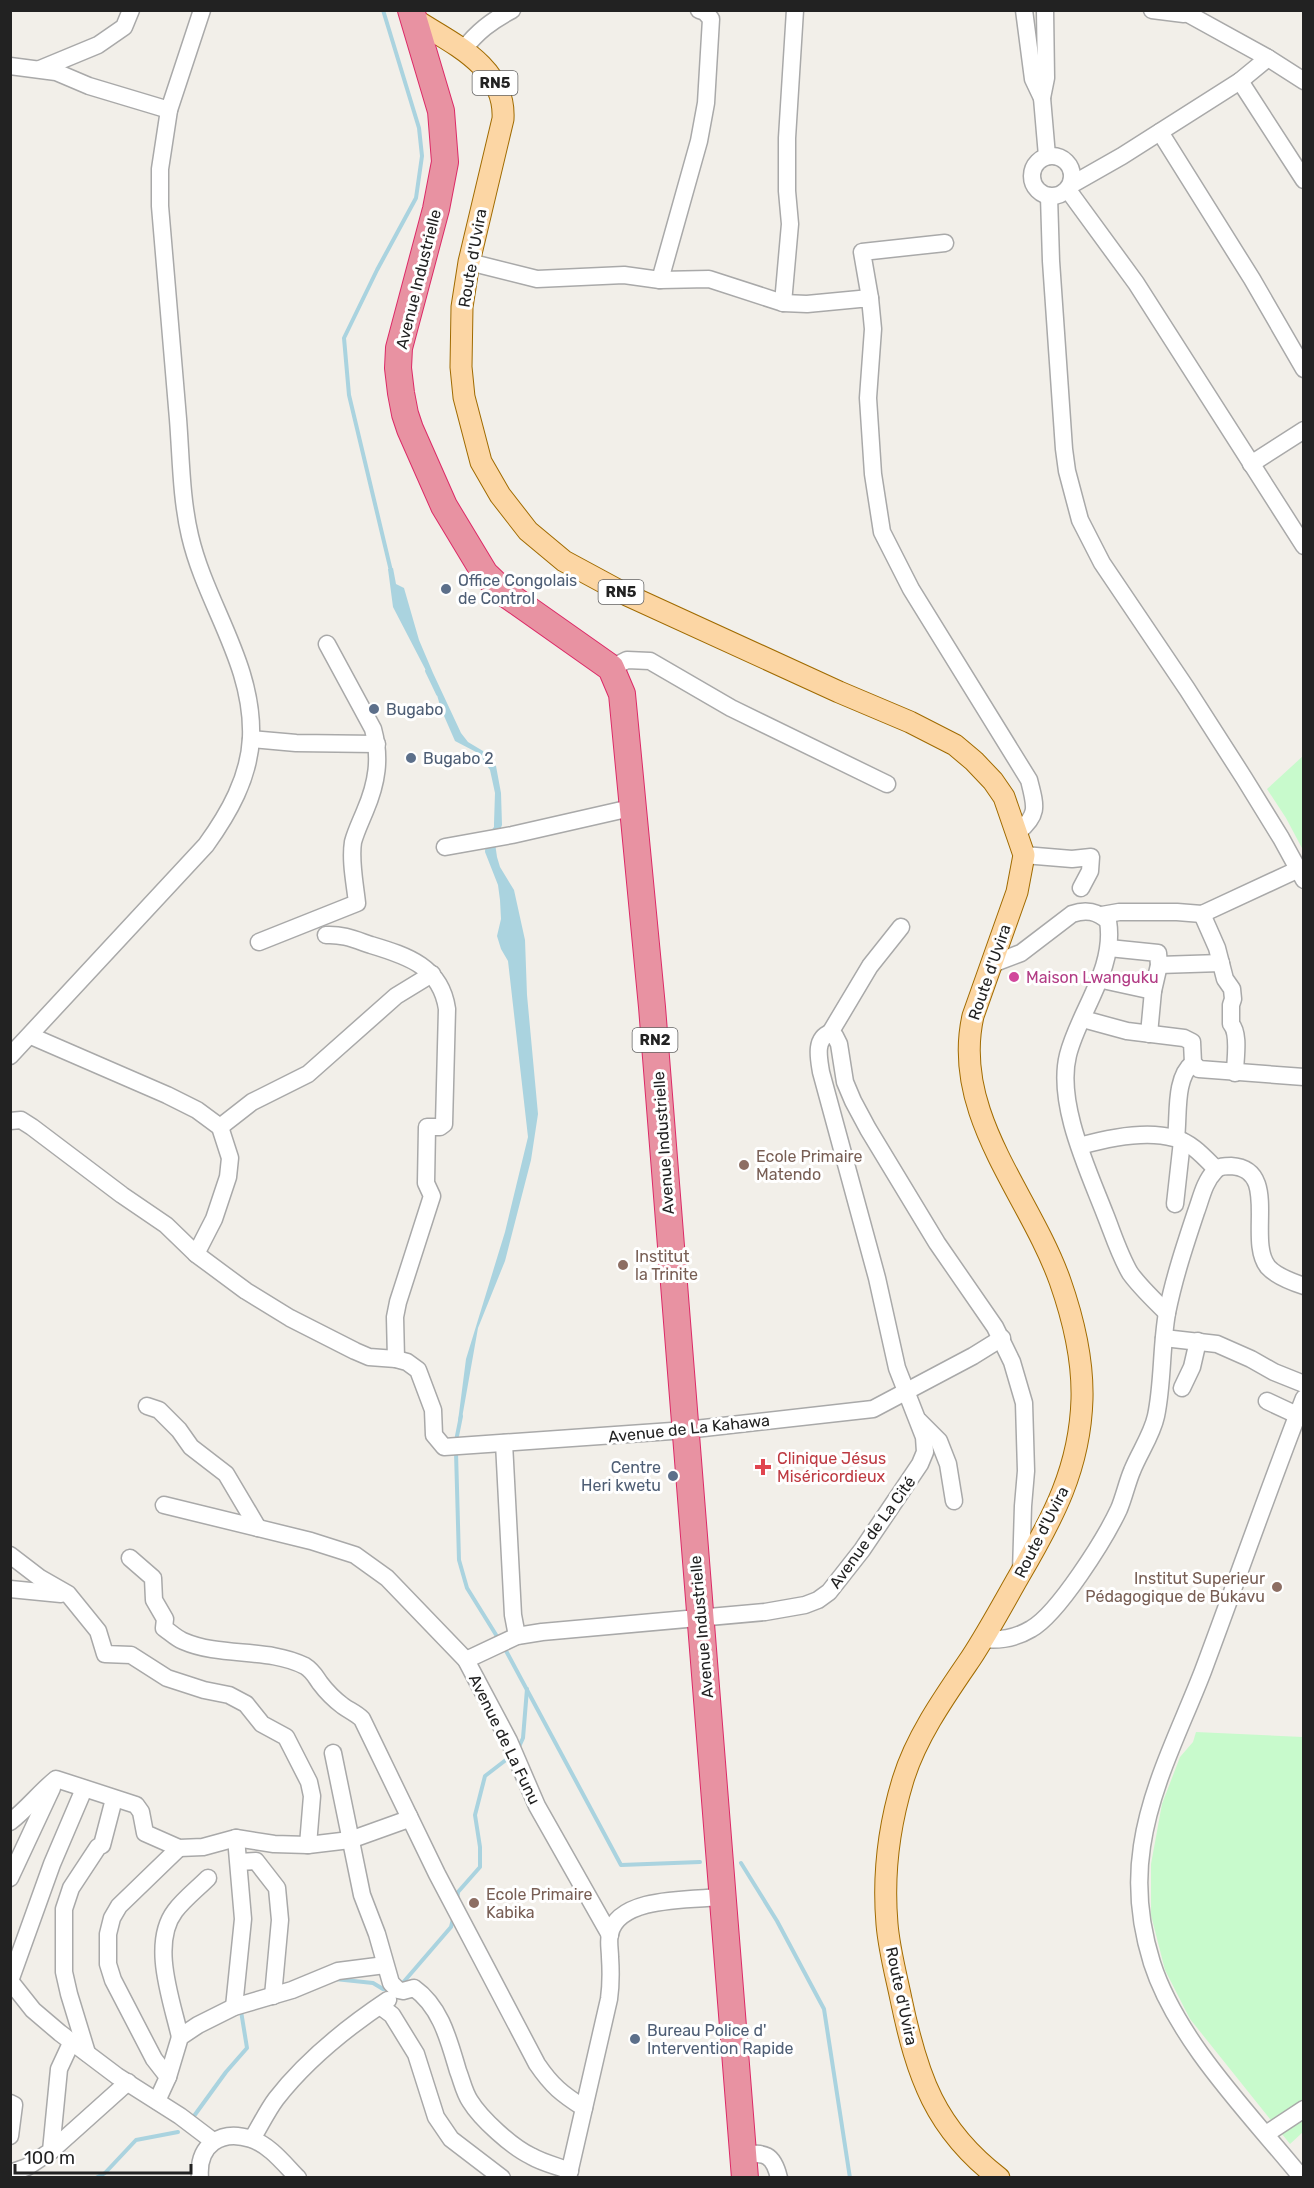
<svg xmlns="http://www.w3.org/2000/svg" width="1314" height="2188" font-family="Rubik,sans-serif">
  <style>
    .park { fill: #c8facc }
    .water { fill: #aad3df }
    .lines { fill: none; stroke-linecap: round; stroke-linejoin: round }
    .stream { stroke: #aad3df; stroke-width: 4 }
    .minor-casing { stroke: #a9a9a9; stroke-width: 19 }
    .major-casing { stroke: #a06b00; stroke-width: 23 }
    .highway-casing { stroke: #dc2a67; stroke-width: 28 }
    .minor { stroke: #fff; stroke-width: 16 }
    .major { stroke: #fcd6a4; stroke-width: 21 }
    .highway { stroke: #e892a2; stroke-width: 26 }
    .service-dot { fill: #5c6f8a; stroke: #fff; stroke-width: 2 }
    .hotel-dot { fill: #d1479c; stroke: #fff; stroke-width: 2 }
    .education-dot { fill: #8d6e63; stroke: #fff; stroke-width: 2 }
    .health-dot { fill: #e0444e; stroke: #fff; stroke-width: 2 }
    .labels { text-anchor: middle; stroke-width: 6; stroke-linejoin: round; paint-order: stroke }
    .shield { fill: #fff; stroke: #646464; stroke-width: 1.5 }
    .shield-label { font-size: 15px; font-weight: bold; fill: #222 }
    .street-label { font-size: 16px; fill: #222; stroke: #fff }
    .service-label { font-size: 16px; fill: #4e5e75; stroke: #fff; text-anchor: start }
    .hotel-label { font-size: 16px; fill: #b23c85; stroke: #fff; text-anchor: start }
    .education-label { font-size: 16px; fill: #785e54; stroke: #fff; text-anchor: start }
    .health-label { font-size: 16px; fill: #be3a42; stroke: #fff; text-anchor: start }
  </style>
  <rect width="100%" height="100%" fill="#f2efe9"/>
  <!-- park -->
  <g class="park">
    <path d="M1303 756V850L1286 818 1267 789Z"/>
    <path d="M1196 1732 1303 1737V2132L1290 2144 1190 2019 1165 1970 1151 1915V1864L1162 1804 1180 1757 1193 1742Z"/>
  </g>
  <!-- water -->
  <path class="water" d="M393 568 396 584 404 588 419 640 433 673 461 733 468 742 483 751 491 763 496 766 501 793 502 825 495 843 497 857 500 867 514 890 525 940 527 995 538 1114 531 1160 505 1261 478 1328 462 1418 458 1421 466 1359 505 1232 528 1137 508 961 501 949 497 936 501 919 500 900 498 885 485 852 486 837 494 827V823L495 793 490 770 478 753 455 741 441 709 435 688 393 607 388 569Z"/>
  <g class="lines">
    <!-- stream -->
    <g class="stream">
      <path d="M383 10 419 128 422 156 416 198 377 270 344 338 349 395 391 571"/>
      <path d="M427 671 438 694"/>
      <path d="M456 1441 461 1416"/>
      <path d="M456 1452 459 1560 467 1588 498 1638"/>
      <path d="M504 1647 621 1865 700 1862"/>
      <path d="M518 1749 523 1738 527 1689"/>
      <path d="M741 1863 777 1921 824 2009 850 2178"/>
      <path d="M457 1900 458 1892 480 1867V1847L475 1815 485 1776 511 1756"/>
      <path d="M335 1979 373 1983 383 1989H389"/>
      <path d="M401 1985 451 1927 453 1919"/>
      <path d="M194 2116 226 2072 247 2048 241 2011H243"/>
      <path d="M96 2178 105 2173 136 2140 178 2132"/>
    </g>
    <!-- minor casing -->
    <g class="minor-casing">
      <g id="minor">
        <path d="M1024 10 1033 79 1042 98 1047 156"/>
        <path d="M1152 10 1184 14"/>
        <path d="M1181 10 1268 58 1304 81"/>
        <path d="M463 50C477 32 491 21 512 10"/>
        <path d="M10 66 56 72 89 86 169 110"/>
        <path d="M40 69 98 45 124 27 131 10"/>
        <path d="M1240 81 1304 180"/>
        <path d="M1042 98 1046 78 1045 10"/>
        <path d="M1160 132 1252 279 1304 369"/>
        <circle cx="1052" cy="176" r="20"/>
        <path d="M1071 185 1122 156 1240 81 1268 58"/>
        <path d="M1068 190 1136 283 1304 546"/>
        <path d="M1049 196 1051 261 1064 449 1067 471 1080 520 1102 563 1187 689 1244 778 1281 838 1304 880"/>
        <path d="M469 262 537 279 624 275 660 280 709 279 783 303 807 304 870 298 873 329 868 398 873 474 882 532 911 589 1029 780C1036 807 1039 815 1017 833"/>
        <path d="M660 280 699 141 706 103 711 19 705 12 699 10"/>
        <path d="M870 298 862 252 945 243"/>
        <path d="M783 303 790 224 787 191V138L795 10"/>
        <path d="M1251 464 1304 430"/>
        <path d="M611 668 627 660 650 661 731 708 887 784"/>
        <path d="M251 739 296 743 377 744"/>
        <path d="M445 847 512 835 635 807"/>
        <path d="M1024 855 1072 859 1091 857 1090 871 1081 888"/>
        <path d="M1202 914 1217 948 1225 979 1232 989 1233 999 1231 1005V1024C1240 1034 1235 1059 1235 1073"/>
        <path d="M1102 915 1119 912H1177L1202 914 1299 869"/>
        <path d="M326 935C343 934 356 940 371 945 408 956 441 967 447 1009L444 1124 440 1127H427L426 1183 432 1196 398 1302 395 1317 396 1359"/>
        <path d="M259 942 357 903C355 884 350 861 353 842 356 831 361 821 365 811 377 783 381 758 373 729L327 644"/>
        <path d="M1109 948 1158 953 1159 965 1153 991"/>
        <path d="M992 964 1021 953 1072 914C1086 909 1097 911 1108 921 1116 969 1079 1011 1068 1055 1056 1103 1088 1170 1105 1214 1113 1234 1119 1254 1130 1273 1140 1287 1155 1301 1167 1313"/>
        <path d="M1159 965 1221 963"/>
        <path d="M1098 979 1153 991 1149 1034"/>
        <path d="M1083 1019 1127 1031 1184 1038 1192 1042 1193 1063 1199 1069 1304 1077"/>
        <path d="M830 1033 870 966 901 927"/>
        <path d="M31 1036 167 1095 197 1110 220 1127 230 1158 228 1177 214 1219 196 1254"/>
        <path d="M10 1056 206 845C229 813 249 778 251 738 254 664 206 605 190 536 181 498 181 457 178 419 172 348 166 277 160 206V169L169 110 202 10"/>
        <path d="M10 1121 21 1120 32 1127 122 1195 166 1225 196 1254 246 1291 290 1318 355 1351 369 1357 396 1359 407 1362 418 1370 433 1410 434 1435 444 1447 686 1430 873 1409 973 1356 1002 1338"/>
        <path d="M220 1127 252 1102 308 1074 396 996 432 974"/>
        <path d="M1176 1138C1179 1115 1174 1078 1193 1063"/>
        <path d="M1080 1146C1108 1138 1145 1130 1174 1138 1191 1142 1204 1157 1216 1169"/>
        <path d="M1175 1204 1182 1141"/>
        <path d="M1164 1338 1217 1344 1251 1359 1274 1372 1304 1384"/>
        <path d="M1182 1388 1192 1367 1198 1341"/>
        <path d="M1267 1401 1297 1415"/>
        <path d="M147 1406 159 1410 179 1430 191 1447 226 1474 258 1528"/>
        <path d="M919 1421 939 1441 948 1464 954 1501"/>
        <path d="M504 1443 513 1615 517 1636"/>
        <path d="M164 1505 311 1541 355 1555 387 1578 466 1660 509 1741 537 1806 610 1935"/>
        <path d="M10 1555 40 1578 68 1594 98 1631 105 1654 131 1655 167 1678 204 1690 229 1695 246 1704 262 1724 286 1737 309 1782 312 1796 308 1845"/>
        <path d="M130 1558 153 1578 154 1600 165 1619 164 1628C170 1632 176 1638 183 1641 222 1658 267 1647 305 1666 313 1671 315 1676 320 1683 326 1691 335 1700 343 1706 350 1711 356 1713 362 1719L437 1874 537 2064C552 2086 562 2094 584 2108"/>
        <path d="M10 1589 61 1594"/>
        <path d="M983 1639C1001 1641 1016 1638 1031 1629 1058 1614 1105 1539 1119 1509 1124 1497 1127 1483 1132 1471 1139 1453 1152 1435 1156 1416 1163 1383 1161 1347 1167 1313 1174 1278 1185 1245 1196 1212 1201 1199 1204 1182 1215 1171 1219 1166 1225 1166 1231 1166 1281 1169 1246 1240 1268 1267 1276 1276 1292 1282 1304 1286"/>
        <path d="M466 1660 517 1636 542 1632 765 1612 805 1605 818 1600 829 1592 862 1550 920 1464 925 1452 924 1437 897 1368 877 1278 821 1072C819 1059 814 1039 830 1033L835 1036 839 1044 845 1082 853 1101 868 1129 937 1243 995 1327 1012 1362 1024 1403 1026 1471 1023 1506 1021 1572"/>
        <path d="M333 1753 362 1895 377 1934 391 1983 398 1990 403 1991 414 1988C441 2007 449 2041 458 2071 462 2081 464 2092 470 2101 481 2119 512 2147 531 2156 543 2163 557 2166 570 2171"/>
        <path d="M10 1822C27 1809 40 1792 56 1779L136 1805 141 1812 145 1833 179 1848 203 1847 236 1838 274 1844 308 1845 350 1840 403 1821 409 1816"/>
        <path d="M239 1862 256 1861 277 1888 280 1920 273 1996"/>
        <path d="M10 1878 52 1788"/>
        <path d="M10 1981 33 2010 60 2033 117 2076 180 2116 213 2141"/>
        <path d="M10 1981 52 1864 84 1789"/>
        <path d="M380 2006 392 2015 416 2054 436 2117 451 2139 502 2178"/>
        <path d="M234 2007 243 1919 236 1838"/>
        <path d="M180 2037C172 2001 150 1944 175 1911 184 1899 197 1889 208 1878"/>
        <path d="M87 2053 69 1994 64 1972V1909L71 1888 98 1847 102 1845 114 1799"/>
        <path d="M168 2077 180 2037 198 2025 234 2007 292 1990 338 1971 385 1965"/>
        <path d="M157 2101 168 2077 154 2059 113 1980 108 1964V1934L112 1918 119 1906 179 1848"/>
        <path d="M10 2103 14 2105 10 2136"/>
        <path d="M1266 2134 1304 2109"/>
        <path d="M252 2139C260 2126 267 2111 276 2099 307 2059 346 2028 388 2000"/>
        <path d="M51 2151 128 2082"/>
        <path d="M742 2154C765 2153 773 2153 779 2178"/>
        <path d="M10 2173 27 2167 51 2151 59 2069 72 2041"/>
        <path d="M200 2178C197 2145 221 2129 251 2139 270 2145 285 2165 298 2178"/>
        <path d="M568 2178 609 1999C611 1985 611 1972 610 1957 610 1950 608 1941 610 1934 618 1896 691 1900 722 1897"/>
        <path d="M1302 2178C1250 2114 1177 2041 1152 1963 1140 1925 1136 1885 1142 1846 1151 1785 1181 1728 1203 1671 1237 1580 1269 1488 1304 1398"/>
      </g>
    </g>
    <!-- major casing -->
    <g class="major-casing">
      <path id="major" d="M414 19C451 43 506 66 503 119L469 262 462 307 461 367 464 397 481 462 500 495 528 531 564 561 627 595 839 692 910 722 955 745 974 761 993 781 1004 797 1024 855 1017 892 973 1016C951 1114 1029 1194 1060 1281 1073 1318 1083 1360 1082 1399 1080 1468 1053 1518 1019 1576 1003 1604 988 1632 971 1658 945 1696 916 1737 903 1780 889 1826 883 1877 887 1924 889 1949 896 1975 901 1999 917 2076 935 2129 999 2178"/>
    </g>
    <!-- highway casing -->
    <g class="highway-casing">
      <path id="highway" d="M411 10 441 111 445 162 436 209 399 348 398 368 401 393 405 414 410 429 444 506 485 574 506 594 611 668 622 694 652 1007 745 2178"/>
    </g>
    <!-- minor -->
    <use href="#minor" class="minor"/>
    <!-- major -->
    <use href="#major" class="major"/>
    <!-- highway -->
    <use href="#highway" class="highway"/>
  </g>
  <!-- markers -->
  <g class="service-dot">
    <circle cx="446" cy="589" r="6"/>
    <circle cx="374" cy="709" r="6"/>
    <circle cx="411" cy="758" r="6"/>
    <circle cx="673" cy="1476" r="6"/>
    <circle cx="635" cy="2039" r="6"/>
  </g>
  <circle class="hotel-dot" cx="1014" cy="977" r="6"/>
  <g class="education-dot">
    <circle cx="744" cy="1165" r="6"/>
    <circle cx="623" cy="1265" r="6"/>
    <circle cx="1277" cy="1587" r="6"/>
    <circle cx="474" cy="1903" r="6"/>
  </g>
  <path class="health-dot" d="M760 1458h6v6h6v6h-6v6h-6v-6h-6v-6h6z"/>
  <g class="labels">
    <!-- shield labels -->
    <g class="shield">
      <rect x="472.5" y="71" width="45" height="24" rx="4.5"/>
      <rect x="598.5" y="580" width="45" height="24" rx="4.5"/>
      <rect x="632.5" y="1028" width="45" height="24" rx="4.5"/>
    </g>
    <g class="shield-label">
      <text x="495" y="88">RN5</text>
      <text x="621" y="597">RN5</text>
      <text x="655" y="1045">RN2</text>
    </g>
    <!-- street labels -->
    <g class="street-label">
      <text transform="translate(472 258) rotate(-80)" y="6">Route d'Uvira</text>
      <text transform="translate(418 279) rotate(-76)" y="6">Avenue Industrielle</text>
      <text transform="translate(989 972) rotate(-71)" y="6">Route d'Uvira</text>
      <text transform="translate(663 1143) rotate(-94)" y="6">Avenue Industrielle</text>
      <text transform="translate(689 1428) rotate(-6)" y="6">Avenue de La Kahawa</text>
      <text transform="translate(872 1532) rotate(-54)" y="6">Avenue de La Cité</text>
      <text transform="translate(1041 1532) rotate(-63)" y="6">Route d'Uvira</text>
      <text transform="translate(701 1627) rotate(-95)" y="6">Avenue Industrielle</text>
      <text transform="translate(505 1739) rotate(64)" y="6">Avenue de La Funu</text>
      <text transform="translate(902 1996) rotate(78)" y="6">Route d'Uvira</text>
    </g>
    <!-- service labels -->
    <g class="service-label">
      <text x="458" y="586">Office Congolais<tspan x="458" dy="18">de Control</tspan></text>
      <text x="386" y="715">Bugabo</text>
      <text x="423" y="764">Bugabo 2</text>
      <text x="661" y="1473" text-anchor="end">Centre<tspan x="661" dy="18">Heri kwetu</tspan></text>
      <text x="647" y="2036">Bureau Police d'<tspan x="647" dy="18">Intervention Rapide</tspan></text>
    </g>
    <!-- hotel labels -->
    <g class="hotel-label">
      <text x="1026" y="983">Maison Lwanguku</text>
    </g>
    <!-- education labels -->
    <g class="education-label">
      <text x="756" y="1162">Ecole Primaire<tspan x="756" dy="18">Matendo</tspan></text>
      <text x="635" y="1262">Institut<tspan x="635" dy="18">la Trinite</tspan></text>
      <text x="1265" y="1584" text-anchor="end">Institut Superieur<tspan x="1265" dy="18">Pédagogique de Bukavu</tspan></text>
      <text x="486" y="1900">Ecole Primaire<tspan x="486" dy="18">Kabika</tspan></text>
    </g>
    <!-- health labels -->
    <g class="health-label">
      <text x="777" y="1464">Clinique Jésus<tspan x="777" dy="18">Miséricordieux</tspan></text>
    </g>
  </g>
  <!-- border -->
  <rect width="1314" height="2188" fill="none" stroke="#222222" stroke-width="24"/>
  <!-- scale -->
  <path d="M15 2164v9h176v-9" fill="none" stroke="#222222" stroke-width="3"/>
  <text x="24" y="2164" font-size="18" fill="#222222" stroke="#ffffff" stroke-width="4.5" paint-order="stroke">100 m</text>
</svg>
